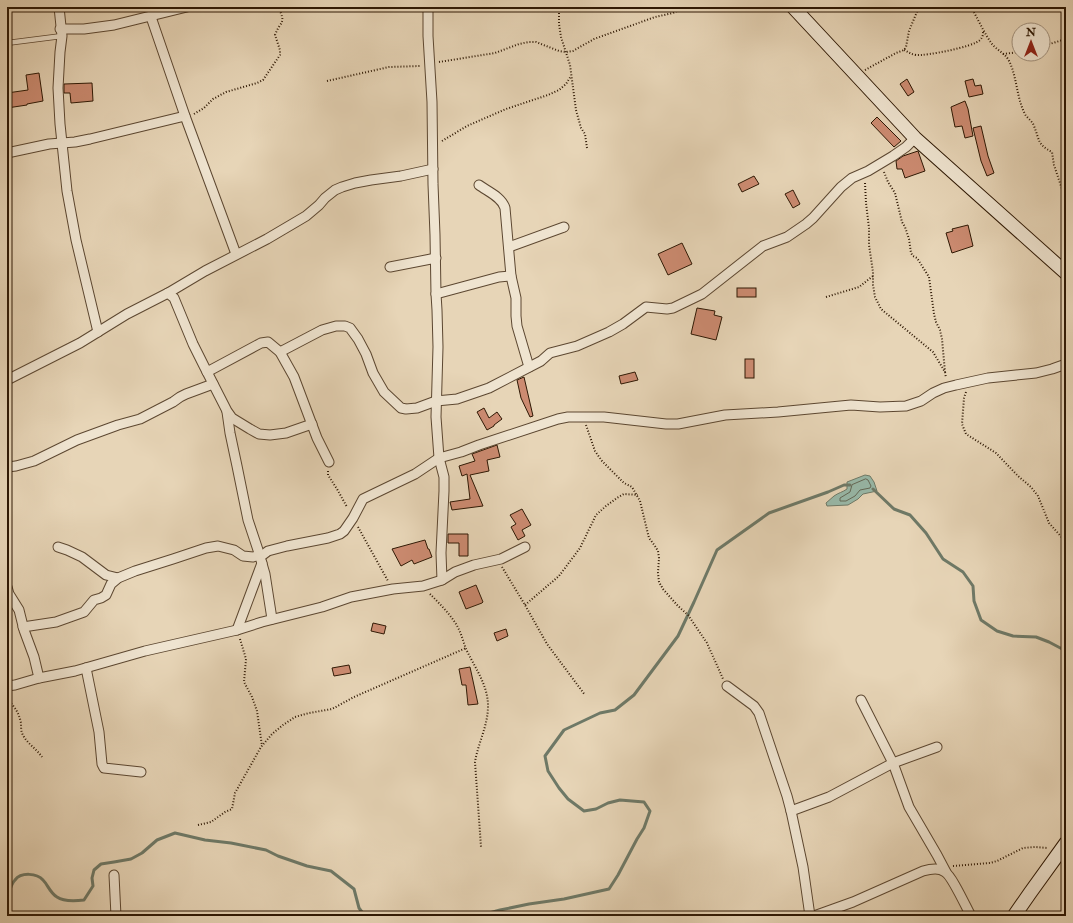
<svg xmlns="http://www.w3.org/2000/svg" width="1073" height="923" font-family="'IM FELL Double Pica',serif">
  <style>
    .water { fill: #98b9a9; stroke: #6e7967 }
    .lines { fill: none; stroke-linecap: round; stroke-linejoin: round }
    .shore { stroke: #636856; stroke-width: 1 }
    .stream { stroke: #6e7967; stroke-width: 3 }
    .building { fill: #cc8b71; stroke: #2e1804 }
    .lane-casing { stroke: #5c4731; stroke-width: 6 }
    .street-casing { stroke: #5c4731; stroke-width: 11 }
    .secondary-casing { stroke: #2e1804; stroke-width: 15 }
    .path { stroke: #2e1804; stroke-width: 2; stroke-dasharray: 1 2; stroke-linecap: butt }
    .lane { stroke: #efe4d0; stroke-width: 4.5 }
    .street { stroke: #efe4d0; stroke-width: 9 }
    .secondary { stroke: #efe4d0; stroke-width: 13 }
  </style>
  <rect width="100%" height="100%" fill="#e7d5b7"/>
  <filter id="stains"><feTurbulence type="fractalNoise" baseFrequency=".005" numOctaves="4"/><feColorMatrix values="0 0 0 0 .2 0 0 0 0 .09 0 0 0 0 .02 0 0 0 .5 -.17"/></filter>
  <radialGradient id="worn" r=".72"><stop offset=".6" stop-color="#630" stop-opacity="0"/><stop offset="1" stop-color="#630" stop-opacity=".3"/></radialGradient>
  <!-- water -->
  <path class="water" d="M865 475 870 476 874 482 877 491 863 494 858 499 848 505 827 506 826 503C829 501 831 498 834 496 838 493 843 492 847 489V482Z"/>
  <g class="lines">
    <!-- shore -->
    <path class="shore" d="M866 479 868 480 871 486 870 488 860 490 855 496 846 501H840V498L850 492 852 485Z"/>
    <!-- stream -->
    <g class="stream">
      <path d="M873 489 894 509 910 515 926 533 943 559 963 572 973 586 974 601 981 620 997 631 1013 636 1036 637 1049 642 1066 651"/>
      <path d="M7 900C9 894 10 885 15 880 21 872 37 873 43 880 48 885 50 893 57 897 64 902 76 901 84 900L93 886 92 878 94 870 101 864 114 862 131 859 142 853 157 840 175 833 205 840 231 843 266 850 278 856 307 866 331 871 354 889 359 908 365 916"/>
      <path d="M7 913V916"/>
      <path d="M481 916 482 915 500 910 529 904 564 899 609 889 618 875 637 839 644 828 650 811 644 802 620 800 608 803 596 809 584 811 568 799 559 788 548 771 545 756 564 730 600 713 615 710 634 695 678 636 694 602 717 550 769 513 828 492 844 485H850"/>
    </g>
  </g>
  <!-- building -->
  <g class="building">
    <path d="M39 73 43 101 27 104V105L7 108V93L28 90 26 75Z"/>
    <path d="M907 79 914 92 908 96 900 84Z"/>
    <path d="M973 79 975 86 981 85 983 94 969 97 965 81Z"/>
    <path d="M92 83 93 101 71 103 70 93H64V84Z"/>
    <path d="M965 101 968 109 973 136 965 138 962 126 955 127 951 107Z"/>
    <path d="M877 117 901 141 894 147 871 123Z"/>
    <path d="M981 126 988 156 994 173 987 176 981 161 973 128Z"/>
    <path d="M918 151 925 171 905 178 902 169H897L896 161 903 156Z"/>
    <path d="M754 176 759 184 742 192 738 184Z"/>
    <path d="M793 190 800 204 793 208 785 194Z"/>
    <path d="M968 225 973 246 952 253 946 233 953 231 952 229Z"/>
    <path d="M682 243 692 264 668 275 658 254Z"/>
    <rect x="737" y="288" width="19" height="9"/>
    <path d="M697 308 715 311 714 315 722 317 716 340 691 334Z"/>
    <rect x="745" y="359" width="9" height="19"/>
    <path d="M635 372 638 380 621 384 619 376Z"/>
    <path d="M524 377 533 416 530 417 521 398 517 380Z"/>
    <path d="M484 408 489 418 497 412 502 419 494 425V426L487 430 477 412Z"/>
    <path d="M497 445 500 457 487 460 489 471 470 475 483 506 452 510 450 502 470 499 467 474 462 476 459 466 475 461 472 454Z"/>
    <path d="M522 509 531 525 522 530 525 536 518 540 511 527 516 524 510 515Z"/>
    <path d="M448 534H468V556H459V543H448Z"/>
    <path d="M425 540 428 549H429L432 557 414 564 412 560 401 566 392 549Z"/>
    <path d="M476 585 483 602 482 603 466 609 459 592Z"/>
    <path d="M373 623 386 626 384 634 371 631Z"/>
    <path d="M506 629 508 636 497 641 494 633Z"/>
    <path d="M349 665 351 673 334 676 332 668Z"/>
    <path d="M470 667 478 704 468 705 466 685H462L459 669Z"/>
  </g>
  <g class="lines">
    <!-- lane casing -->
    <g class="lane-casing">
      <path id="lane" d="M7 43 62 36"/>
    </g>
    <!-- street casing -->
    <g class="street-casing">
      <g id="street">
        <path d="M59 7 62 36 60 52 58 88 60 124 67 191 76 240 98 332"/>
        <path d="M428 7V36L432 102 433 184 435 235 436 294 437 310 438 347 436 417 439 458 444 477V491L441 553 442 580"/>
        <path d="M151 17 185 116 236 254"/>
        <path d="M60 29H84L114 25 187 7"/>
        <path d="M7 153 49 144 75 142 90 139 185 116"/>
        <path d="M479 185C487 191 502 197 505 208L511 276 516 298V316L517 326 529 367"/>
        <path d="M509 247 564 227"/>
        <path d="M390 267 436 258"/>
        <path d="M168 293 174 298 193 344 204 366 227 411 232 418 250 429 259 434 270 435 286 433 312 424"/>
        <path d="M436 294 499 277 511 276"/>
        <path d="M280 352 322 330 336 326H345L350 328 358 339 366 354 373 373 384 392 401 408 406 409 417 408 436 401 457 399 489 388 541 361 550 353 577 346 609 332 623 324 646 307 667 309 673 308 702 294 763 246 787 237 806 224 813 218 841 187 852 178 868 171 893 156 906 147 915 138"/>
        <path d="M207 372 261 343 268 342 280 352 294 377 317 438 329 462"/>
        <path d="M7 380 80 343 127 314 168 293 205 271 267 239 306 216 319 205 325 198 335 190 342 187 355 183 371 180 401 176 433 169"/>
        <path d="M227 412 230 433 237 466 248 520 258 550 265 574 272 619"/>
        <path d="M7 467 16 466 34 461 77 440 118 425 140 419 173 402 180 397 186 394 213 384"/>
        <path d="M58 547 67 550 82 557 106 575 118 578"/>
        <path d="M260 557 268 551 287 546 328 538 340 534 344 531 353 518 363 499 415 474 439 458 461 452 479 445 558 419 568 417H604L666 424H678L725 415 778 412 851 405 880 407 906 406 921 401 933 393 944 388 956 385 988 378 1036 373 1052 369 1066 364"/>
        <path d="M7 587 9 594 19 610 24 630 34 657 39 678"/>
        <path d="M23 627 56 622 84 612 94 600 101 598 106 595 111 584 118 578 135 571 173 559 206 548 218 546 234 550 243 556 253 557 260 555"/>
        <path d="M237 630 262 563"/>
        <path d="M86 668 99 732 102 764 104 768 141 772"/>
        <path d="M7 686 15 685 39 678 75 671 145 651 237 630 262 622 322 607 351 597 393 589 423 586 442 580 455 572 474 565 501 559 525 547"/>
        <path d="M727 686 754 706 759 713 787 796 791 811 803 867 810 916"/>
        <path d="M861 700 893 763 909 807 937 855 946 872"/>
        <path d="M791 811 829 797 893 763 937 747"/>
        <path d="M114 875 116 916"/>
        <path d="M814 916 853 902 923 871C930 869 939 867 945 872 952 876 966 907 971 916"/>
      </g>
    </g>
    <!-- secondary casing -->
    <g class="secondary-casing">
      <g id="secondary">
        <path d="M793 7 915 138 1066 273"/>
        <path d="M1014 916 1030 893 1066 843"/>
      </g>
    </g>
    <!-- path -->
    <g class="path">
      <path d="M559 7V24L561 37 570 65 576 110 581 128 585 134 587 148"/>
      <path d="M971 7C978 19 984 33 992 44 997 50 1004 53 1008 59 1017 75 1016 95 1024 112 1026 118 1032 120 1034 126 1040 141 1037 144 1052 152L1054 165 1061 186 1066 199"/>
      <path d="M1043 46 1066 39"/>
      <path d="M904 50C908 52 911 54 916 55 926 56 973 47 980 40 983 37 983 34 983 31"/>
      <path d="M1003 54 1019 52"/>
      <path d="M439 62 495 53 519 44 529 42H536L559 51 566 52 573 51 594 39 655 17 673 13 685 7"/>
      <path d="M865 70 896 53 904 50 906 47 909 31 919 7"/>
      <path d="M327 81 389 67 420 66"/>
      <path d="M194 114 204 108 213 99 226 92 257 83 263 80 280 55V50L275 35C280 21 287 24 278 7"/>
      <path d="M442 141 467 126 483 119 506 109 548 95 559 90 566 84 571 76"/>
      <path d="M884 172 888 182 895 193 902 222 905 227 909 239 911 253 913 256 917 258 929 277 934 314 936 322 940 330 942 339 945 372"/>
      <path d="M865 183 866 203 869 228V245L873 272V285L875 297 881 309 933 352 945 372 946 378"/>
      <path d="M826 297 859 287 873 276"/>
      <path d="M966 392 964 398 962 424 966 434 996 453 1018 476 1031 487 1038 496 1049 523 1066 542"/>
      <path d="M586 425 595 451 602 461 624 483 632 487 640 501 648 534 649 538 655 546 658 551 659 558 658 573 659 582 663 589 678 606 688 615 707 643 723 679"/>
      <path d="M328 471V475L337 489 347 507"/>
      <path d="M358 527 388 581"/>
      <path d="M502 567 525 605 547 644 585 695"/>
      <path d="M430 594C439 603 449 613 456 624 461 632 463 641 466 649 475 668 488 685 488 706 488 726 478 743 475 762L481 847"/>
      <path d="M525 605 559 576 580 548 596 515 606 506 617 498 624 494 638 495"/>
      <path d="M240 639 246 659 244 682 252 697 257 711 262 746"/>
      <path d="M7 699C15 707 19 713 21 723 21 726 21 730 22 733 26 743 36 748 42 757"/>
      <path d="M198 825 211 822 225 812 232 809 235 793 261 747 272 734 283 725 295 717 309 713 332 709 354 697 466 648"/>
      <path d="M953 866 990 863 997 861 1023 848 1035 847 1048 848"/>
    </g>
    <!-- lane -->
    <use href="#lane" class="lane"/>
    <!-- street -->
    <use href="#street" class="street"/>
    <!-- secondary -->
    <use href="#secondary" class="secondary"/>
  </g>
  <!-- margin -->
  <rect width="1073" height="923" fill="none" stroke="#e7d5b7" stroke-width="24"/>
  <rect x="8" y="8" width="1057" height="907" fill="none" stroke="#2e1804" stroke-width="2"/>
  <rect x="12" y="12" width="1049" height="899" fill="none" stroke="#2e1804"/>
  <!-- north arrow -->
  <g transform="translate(1031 42)"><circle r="19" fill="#efe4d0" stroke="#a2927e"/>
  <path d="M0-3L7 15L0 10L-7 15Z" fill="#8f2418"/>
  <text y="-6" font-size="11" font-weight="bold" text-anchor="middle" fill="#2e1804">N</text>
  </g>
  <rect width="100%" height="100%" filter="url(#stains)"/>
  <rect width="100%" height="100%" fill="url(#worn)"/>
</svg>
